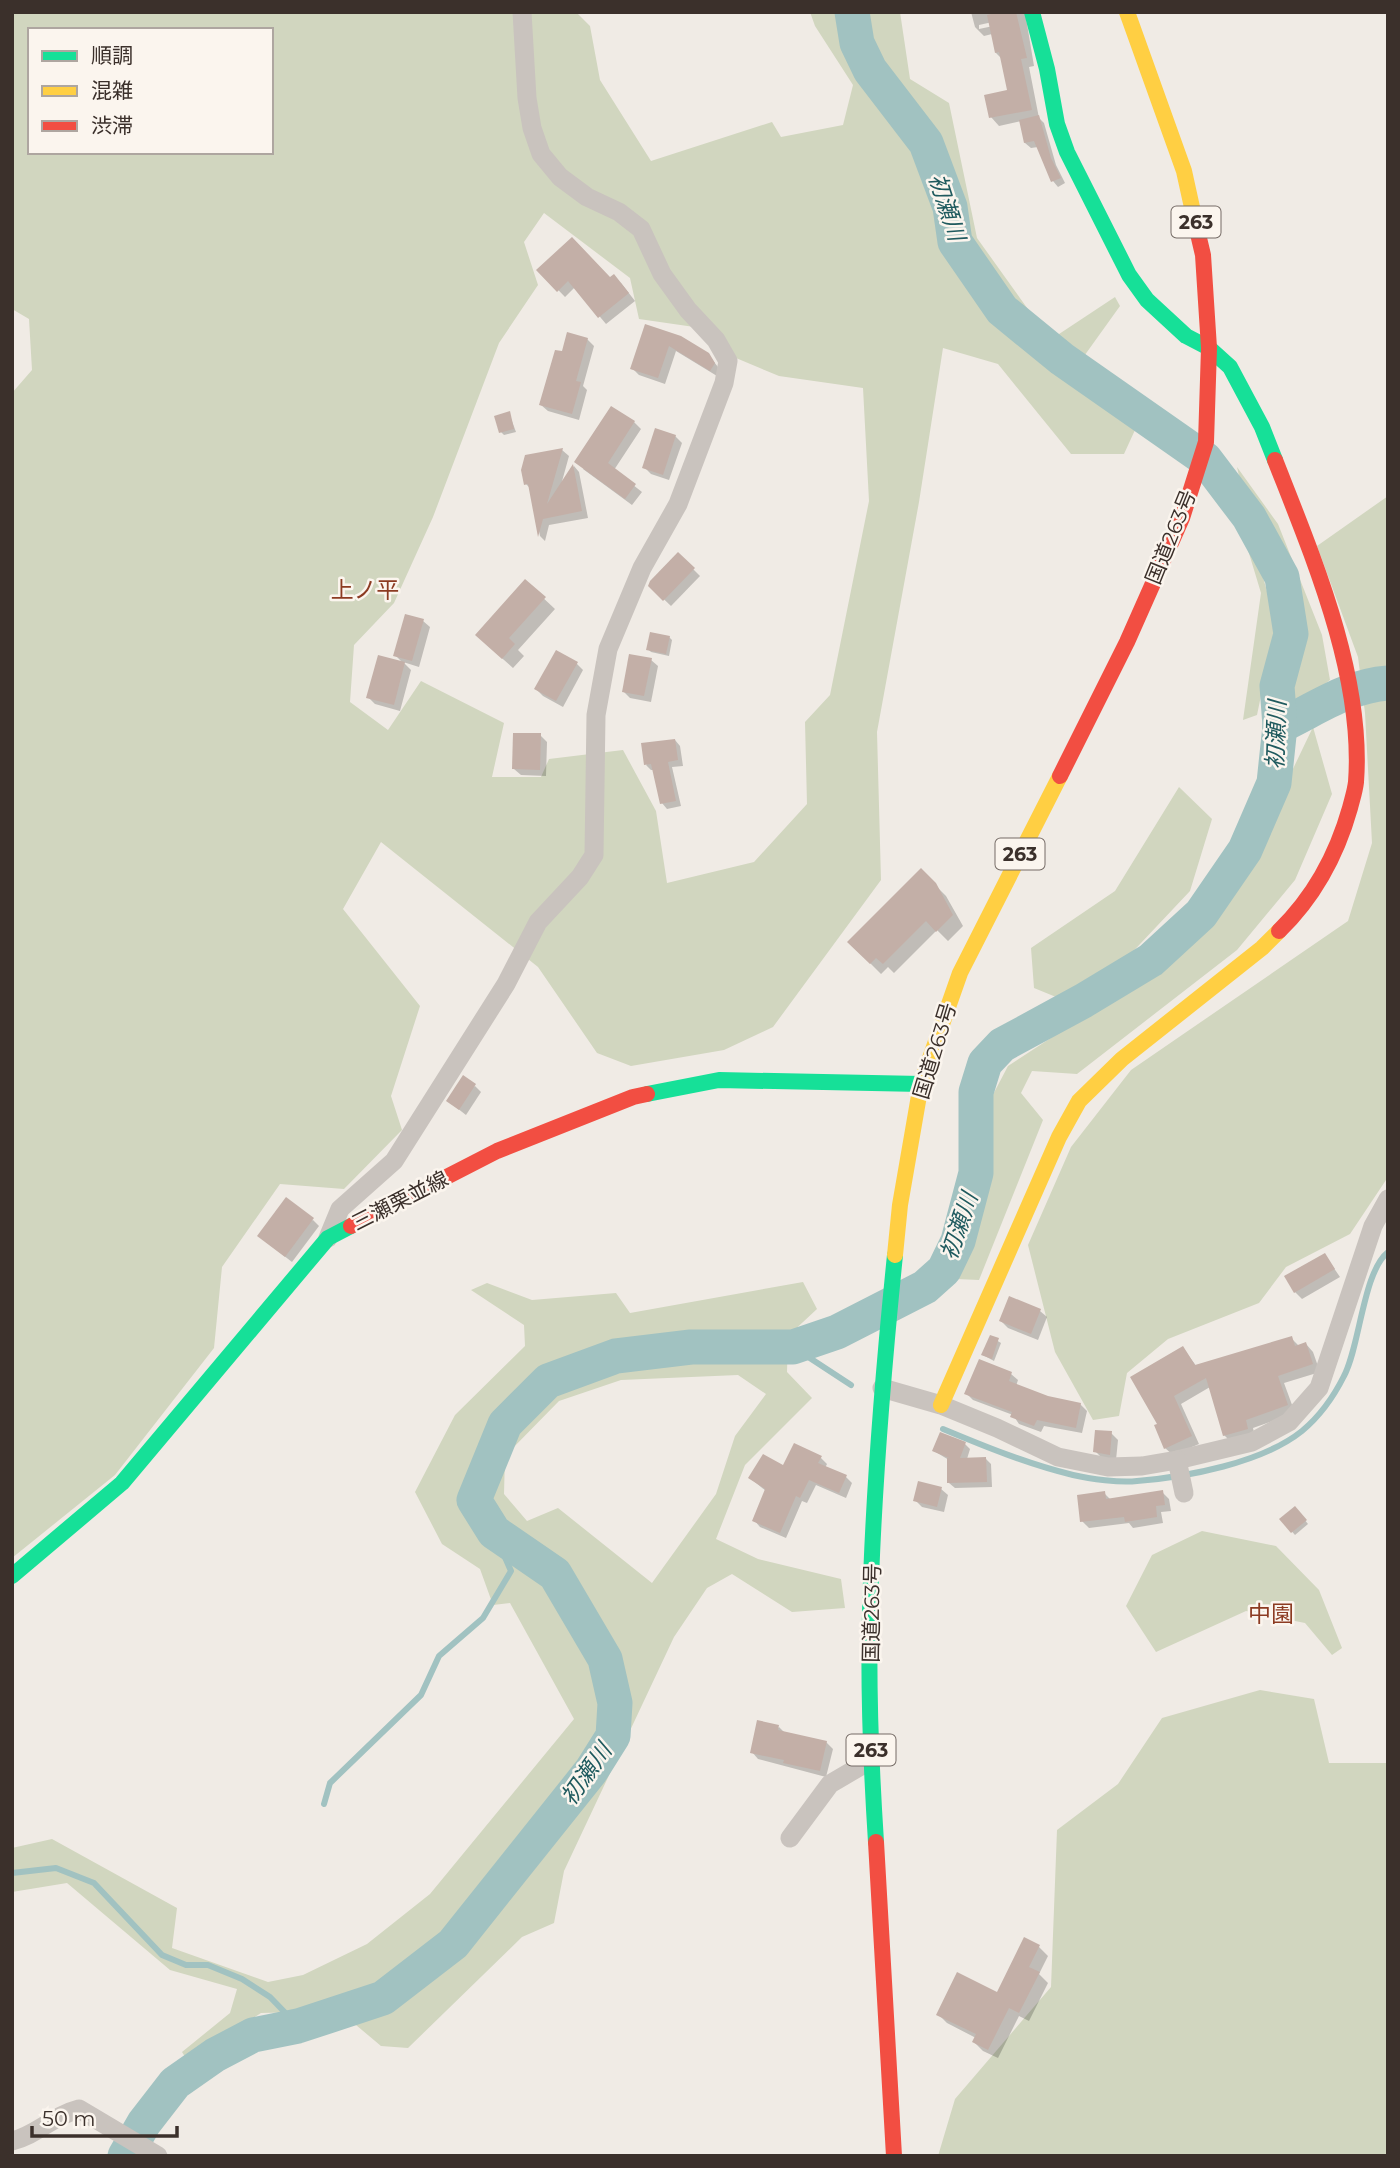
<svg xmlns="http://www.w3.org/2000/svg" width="1400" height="2168" font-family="Montserrat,'Noto Sans JP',sans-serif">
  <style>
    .green { fill: #d1d6bf; fill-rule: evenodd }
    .shadow { fill: #0003; fill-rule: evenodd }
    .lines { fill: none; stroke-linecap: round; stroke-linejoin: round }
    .stream { stroke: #a1c2c1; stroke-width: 6 }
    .river { stroke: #a1c2c1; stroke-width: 35 }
    .building { fill: #c3afa7 }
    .street { stroke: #c9c3be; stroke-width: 19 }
    .fast { stroke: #16e098; stroke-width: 16 }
    .slow { stroke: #ffcf43; stroke-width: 16 }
    .jam { stroke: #f24e42; stroke-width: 16 }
    .labels { text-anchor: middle; stroke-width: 5; stroke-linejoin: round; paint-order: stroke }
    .shield { fill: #fbf5ee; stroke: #756b66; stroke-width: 2 }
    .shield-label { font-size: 19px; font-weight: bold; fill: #3b302b }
    .street-label { font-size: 21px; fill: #3b302b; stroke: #fbf5ee }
    .water-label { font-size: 23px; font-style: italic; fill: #1f5a5e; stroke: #fbf5ee }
    .neighbourhood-label { font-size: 23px; fill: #8c3b22; stroke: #fbf5ee }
  </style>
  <rect width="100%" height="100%" fill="#f0ebe5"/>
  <!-- green -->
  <g class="green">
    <path d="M12 12H576L590 26 600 80 651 161 772 122 781 137 843 125 853 85 815 26 810 12H836L855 63 860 12H900L910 79 949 103 977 238 1050 340 1115 297 1120 306 1082 359 1146 406 1124 454H1071L998 364 943 348 919 502 877 732 881 880 773 1027 724 1050 631 1066 597 1053 538 967 381 842 343 909 420 1006 391 1096 402 1130 344 1189 280 1184 222 1267 214 1348 115 1475 12 1558V393L32 370 29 319 12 309ZM30 30H271V152H30ZM544 213 630 278 639 319 715 330 736 358 779 376 863 388 869 501 830 695 805 722 807 804 754 862 667 883 656 811 623 750 549 759 541 777H492L504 723 421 681 388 730 350 702 354 645 394 603 433 517 499 343 538 285 524 242Z"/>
    <path d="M1237 467 1278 524 1322 635 1330 680 1293 708 1298 609 1272 532 1242 489Z"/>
    <path d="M1388 496V1177L1350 1234 1286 1267 1259 1303 1168 1339 1127 1373 1119 1416 1093 1420 1055 1352 1028 1245 1071 1147 1131 1070 1348 921 1372 843 1365 713 1358 657 1317 546Z"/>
    <path d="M1255 549 1276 623 1257 715 1243 720 1261 593 1248 550Z"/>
    <path d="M1313 727 1332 794 1295 880 1237 950 1077 1074 1032 1071 1021 1093 1043 1120 979 1280 956 1279 988 1179 987 1106 1008 1066 1158 968 1239 882Z"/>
    <path d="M1179 787 1212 819 1190 891 1124 961 1056 997 1034 988 1031 948 1115 891Z"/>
    <path d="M803 1282 817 1309 788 1336 787 1372 812 1398 745 1465 716 1539 758 1559 841 1579 845 1608 792 1612 732 1574 707 1588 674 1637 564 1871 554 1923 522 1937 408 2048 381 2046 356 2025 340 2000 302 2012 261 2013 187 2060 182 2052 230 2013 237 1989 170 1970 67 1883 12 1892V1848L52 1839 177 1908 172 1948 268 1982 303 1975 367 1944 430 1894 574 1719 510 1603 493 1605 480 1569 442 1544 415 1492 455 1415 525 1346 524 1325 471 1290 487 1283 532 1300 616 1293 630 1313ZM738 1375 766 1394 735 1436 716 1494 652 1583 558 1508 527 1521 504 1494 505 1456 559 1401 621 1380Z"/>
    <path d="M1202 1531 1276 1546 1319 1590 1342 1648 1332 1655 1305 1623 1246 1611 1156 1652 1126 1606 1152 1555Z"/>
    <path d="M1260 1690 1314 1699 1329 1763H1388V2156H938L955 2099 1051 1987 1057 1830 1118 1784 1162 1718Z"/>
  </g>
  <!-- shadow -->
  <g class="shadow">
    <path d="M971 12H1025L1034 66 1029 67 1039 118 1044 123 1056 165 1065 183 1058 187 1053 181 1038 147 1031 148 1025 143 1021 121 999 126 991 117 1009 91 1002 59 996 53 992 34 984 36 975 27ZM997 21 998 25 979 29V25Z"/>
    <path d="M539 270 611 280 621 283 635 301 606 324 575 287 565 297Z"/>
    <path d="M646 326 708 354 721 371 717 376 676 351 665 384 639 375 632 368Z"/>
    <path d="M587 339 594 346 583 386 587 390 579 420 548 411 541 405 563 354Z"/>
    <path d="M509 413 516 432 504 435 501 432Z"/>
    <path d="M634 422 641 429 614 470 642 492 632 505 583 469Z"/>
    <path d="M675 436 682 443 669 480 651 474 644 467Z"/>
    <path d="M562 450 569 456 561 485 574 466 579 472 588 518 549 525 545 541 540 536 531 489 526 484Z"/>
    <path d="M678 554 700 576 671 606 650 586Z"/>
    <path d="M525 581 555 609 518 650 524 656 513 668 487 645Z"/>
    <path d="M423 621 430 627 419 667 403 662 411 670 400 711 375 704 368 697 403 663 395 655Z"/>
    <path d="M669 637 672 640 669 656 651 652 648 649Z"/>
    <path d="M651 660 658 666 651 702 630 698 623 691Z"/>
    <path d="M576 663 583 670 563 707 543 696 536 689Z"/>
    <path d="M540 735 547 742 546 776 521 775 514 769Z"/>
    <path d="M675 740 680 746 683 766 672 767 681 806 667 809 662 803 654 770H651L646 765Z"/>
    <path d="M921 871 946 896 963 926 948 941 937 930 894 973 888 967 881 974 849 942Z"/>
    <path d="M475 1086 481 1092 466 1115 448 1101Z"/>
    <path d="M313 1220 319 1226 292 1262 266 1242Z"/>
    <path d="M1325 1255 1340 1277 1302 1299 1295 1292Z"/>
    <path d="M1040 1311 1047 1317 1038 1340 1008 1328 1001 1321Z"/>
    <path d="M991 1337 1001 1343 994 1361 983 1355Z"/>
    <path d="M1291 1338 1299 1346 1306 1344 1313 1352 1320 1372 1284 1383 1295 1413 1253 1428 1255 1437 1232 1443 1224 1435 1210 1387 1181 1404 1199 1444 1173 1455 1165 1448 1160 1424 1183 1348 1197 1367Z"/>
    <path d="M1011 1374 1018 1380 1016 1386 1047 1398 1080 1404 1087 1411 1082 1433 1044 1426 1041 1432 1019 1424 1013 1415 973 1400 966 1393Z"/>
    <path d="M1111 1433 1118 1440 1116 1460 1102 1458 1095 1451Z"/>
    <path d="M965 1444 970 1449 967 1459H986L991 1464 992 1487 955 1488 949 1483V1460L934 1451Z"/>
    <path d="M821 1458 827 1464 825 1468 846 1477 852 1483 846 1498 816 1485 807 1503 802 1501 786 1538 760 1527 754 1520 766 1491 750 1478Z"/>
    <path d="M941 1489 948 1495 944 1512 922 1507 915 1500Z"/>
    <path d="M1162 1492 1169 1499 1171 1511 1161 1512 1163 1523 1133 1528 1129 1523 1089 1528 1082 1521 1104 1493 1111 1500Z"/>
    <path d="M1295 1508 1308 1524 1295 1535 1281 1519Z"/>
    <path d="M779 1727 785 1733 826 1742 833 1749 826 1777 758 1759 752 1752Z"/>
    <path d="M1025 1939 1039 1947 1048 1956 1039 1974 1048 1983 1029 2021 1019 2016 998 2058 983 2051 974 2042 976 2038 947 2023 938 2014 998 1994Z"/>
  </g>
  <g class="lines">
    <!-- stream -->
    <g class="stream">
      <path d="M793 1347 851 1385"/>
      <path d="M943 1429C986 1447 1028 1464 1073 1475 1090 1479 1120 1483 1137 1481 1187 1477 1262 1463 1302 1431 1320 1416 1334 1396 1344 1376 1360 1346 1363 1272 1388 1252"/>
      <path d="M324 1804 330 1783 421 1695 439 1656 483 1618 511 1571 494 1532"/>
      <path d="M12 1873 56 1868 94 1883 162 1955 186 1965H208L242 1979 270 1997 298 2026"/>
    </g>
    <!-- river -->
    <g class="river">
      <path d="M1280 726C1316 709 1347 686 1388 683"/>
      <path d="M125 2156 144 2123 175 2083 215 2055 253 2035 298 2026 383 1998 453 1944 591 1771 613 1736 615 1703 605 1659 555 1574 494 1532 474 1500 505 1424 548 1381 616 1356 691 1347H793L837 1332 925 1287 944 1270 958 1241 976 1173V1092L985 1063 1002 1045 1083 1001 1151 960 1201 914 1245 850 1274 783 1280 726 1277 686 1291 634 1282 577 1249 517 1205 459 1062 359 1002 310 955 242 950 207 926 143 870 70 857 43 852 12"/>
    </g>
  </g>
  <!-- building -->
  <g class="building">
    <path d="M991 12H1016L1027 58 1021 59 1032 110 989 118 984 95 1007 90 999 52 995 53 987 15 991 14Z"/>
    <path d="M1039 115 1051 158 1061 178 1051 182 1034 141 1024 143 1019 120Z"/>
    <path d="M572 237 610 277 614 274 629 293 598 318 568 281 557 292 536 270Z"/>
    <path d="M645 324 681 336 709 353 715 363 710 371 669 346 658 378 630 369Z"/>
    <path d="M567 332 588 338 576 381 581 382 572 414 539 405 555 350 562 351Z"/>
    <path d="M611 406 635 421 608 463 636 484 625 499 574 462Z"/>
    <path d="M510 411 514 429 499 433 494 416Z"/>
    <path d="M655 428 676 435 663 475 642 468Z"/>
    <path d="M563 448 547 504 573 464 582 511 543 519 538 537 528 484 524 485 521 470 525 455Z"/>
    <path d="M678 552 695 568 663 601 648 586 650 581Z"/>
    <path d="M525 579 546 597 509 638 515 644 502 659 475 635Z"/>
    <path d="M405 614 424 619 412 661 393 656Z"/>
    <path d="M650 632 670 636 666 654 646 650Z"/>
    <path d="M556 650 578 662 556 701 534 689Z"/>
    <path d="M629 654 652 658 644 696 622 692Z"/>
    <path d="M378 655 405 662 394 705 366 698Z"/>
    <path d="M513 733H541L540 770 512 769Z"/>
    <path d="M675 739 678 760 668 762 676 801 660 804 651 764 644 765 641 743Z"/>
    <path d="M921 868 936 883 953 915 936 932 926 921 883 964 876 958 870 964 847 942Z"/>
    <path d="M463 1075 476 1084 459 1110 446 1101Z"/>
    <path d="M286 1197 314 1218 285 1257 257 1236Z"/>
    <path d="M1325 1253 1335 1269 1294 1293 1284 1276Z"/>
    <path d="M1009 1296 1041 1309 1031 1334 999 1321Z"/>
    <path d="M990 1335 999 1338 992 1359 981 1355Z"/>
    <path d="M1292 1336 1295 1346 1306 1342 1313 1364 1278 1376 1288 1405 1246 1420 1248 1429 1223 1436 1206 1378 1174 1396 1192 1436 1164 1449 1154 1425 1157 1424 1130 1377 1183 1346 1195 1365Z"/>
    <path d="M979 1359 1012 1372 1009 1381 1048 1396 1081 1403 1076 1428 1037 1420 1034 1426 1010 1417 1012 1412 964 1394Z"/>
    <path d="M1095 1430 1112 1431 1110 1455 1093 1452Z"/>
    <path d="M940 1432 966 1442 960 1458 986 1457 987 1482 947 1483V1458H949L932 1451Z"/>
    <path d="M794 1443 822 1456 818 1463 847 1475 839 1493 809 1480 800 1498 796 1496 780 1533 752 1521 765 1489 748 1478 763 1454 783 1465Z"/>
    <path d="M918 1481 942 1487 937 1507 913 1501Z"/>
    <path d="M1163 1490 1165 1505 1156 1506 1157 1517 1125 1522 1124 1517 1080 1522 1077 1495 1105 1491 1106 1499Z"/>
    <path d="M1295 1506 1307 1520 1291 1533 1279 1519Z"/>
    <path d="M757 1720 779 1725 778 1730 827 1741 820 1771 783 1763 784 1760 750 1753Z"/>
    <path d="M1024 1937 1040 1945 1029 1967 1040 1972 1019 2013 1009 2008 988 2050 972 2042 976 2034 936 2015 957 1972 997 1992Z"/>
  </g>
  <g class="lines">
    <!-- street -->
    <g class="street">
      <path d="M328 1238 340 1209 394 1161 506 984 538 922 580 877 594 855 596 715 608 649 642 568 678 504 724 383 728 361 716 340 688 310 662 274 641 229 619 212 587 197 560 177 541 154 532 128 527 98 522 12"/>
      <path d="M882 1388 941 1405 997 1428 1058 1457 1108 1467 1142 1466 1177 1460 1252 1442 1289 1422 1319 1388 1373 1226 1388 1199"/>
      <path d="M1177 1460 1184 1493"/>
      <path d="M790 1838 830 1784 871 1760"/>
      <path d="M12 2141C37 2135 52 2116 79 2109L158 2156"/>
    </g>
    <!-- fast -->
    <g class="fast">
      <path d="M1032 12 1047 69 1057 124 1067 152 1129 275 1147 300 1186 336 1209 348 1230 367 1262 427 1275 460"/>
      <path d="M647 1094 719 1080 921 1084"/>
      <path d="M12 1576 122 1483 328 1238 351 1226"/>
      <path d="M876 1842C871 1765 868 1688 870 1612 873 1493 883 1373 895 1255"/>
    </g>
    <!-- slow -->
    <g class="slow">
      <path d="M1127 12 1184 171 1195 221"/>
      <path d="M895 1255 900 1205 921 1084 960 973 1060 776"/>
      <path d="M941 1405 1059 1137 1079 1101 1122 1059 1262 948 1279 931"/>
    </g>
    <!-- jam -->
    <g class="jam">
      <path d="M1275 460C1313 557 1364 676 1356 782 1355 791 1352 800 1350 808 1337 854 1314 897 1279 931"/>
      <path d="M1060 776 1127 642 1182 518 1206 442 1209 348 1203 255 1195 221"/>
      <path d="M351 1226 497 1151 633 1097 647 1094"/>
      <path d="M876 1842 894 2156"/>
    </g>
  </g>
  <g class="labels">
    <!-- shield labels -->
    <g class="shield">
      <rect x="1171.5" y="206.5" width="49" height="31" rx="5"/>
      <rect x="995.5" y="838.5" width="49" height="31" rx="5"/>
      <rect x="846.5" y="1734.5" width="49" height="31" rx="5"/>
    </g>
    <g class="shield-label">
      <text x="1196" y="229">263</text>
      <text x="1020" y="861">263</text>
      <text x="871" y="1757">263</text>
    </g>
    <!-- street labels -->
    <g class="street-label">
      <text transform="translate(1171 537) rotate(-68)" y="7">国道263号</text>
      <text transform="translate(935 1051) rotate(-73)" y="7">国道263号</text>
      <text transform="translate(400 1201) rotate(-27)" y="7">三瀬栗並線</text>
      <text transform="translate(872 1613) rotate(-89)" y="7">国道263号</text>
    </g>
    <!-- water labels -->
    <g class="water-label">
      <text transform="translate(947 207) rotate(72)" y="8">初瀬川</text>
      <text transform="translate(1276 735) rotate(-88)" y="8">初瀬川</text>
      <text transform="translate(959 1226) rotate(-71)" y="8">初瀬川</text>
      <text transform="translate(586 1774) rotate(-55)" y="8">初瀬川</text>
    </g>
    <!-- neighbourhood labels -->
    <g class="neighbourhood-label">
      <text x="365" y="598">上ノ平</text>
      <text x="1271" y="1622">中園</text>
    </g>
  </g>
  <!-- border -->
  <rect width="1400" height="2168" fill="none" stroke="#3b302b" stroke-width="28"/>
  <!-- legend -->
  <rect x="28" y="28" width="245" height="126" fill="#fbf5ee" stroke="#aea6a0" stroke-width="2"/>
  <rect x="42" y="51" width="35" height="10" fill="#16e098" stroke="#aea6a0" stroke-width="2"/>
  <text x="91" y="63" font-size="21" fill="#3b302b">順調</text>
  <rect x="42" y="86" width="35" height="10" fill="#ffcf43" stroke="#aea6a0" stroke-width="2"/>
  <text x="91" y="98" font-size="21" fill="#3b302b">混雑</text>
  <rect x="42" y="121" width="35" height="10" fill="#f24e42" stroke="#aea6a0" stroke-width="2"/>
  <text x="91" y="133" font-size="21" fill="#3b302b">渋滞</text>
  <!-- scale -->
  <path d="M32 2126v10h145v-10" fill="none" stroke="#3b302b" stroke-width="3.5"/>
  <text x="42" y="2126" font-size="21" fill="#3b302b" stroke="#fbf5ee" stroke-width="5" paint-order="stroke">50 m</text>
</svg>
